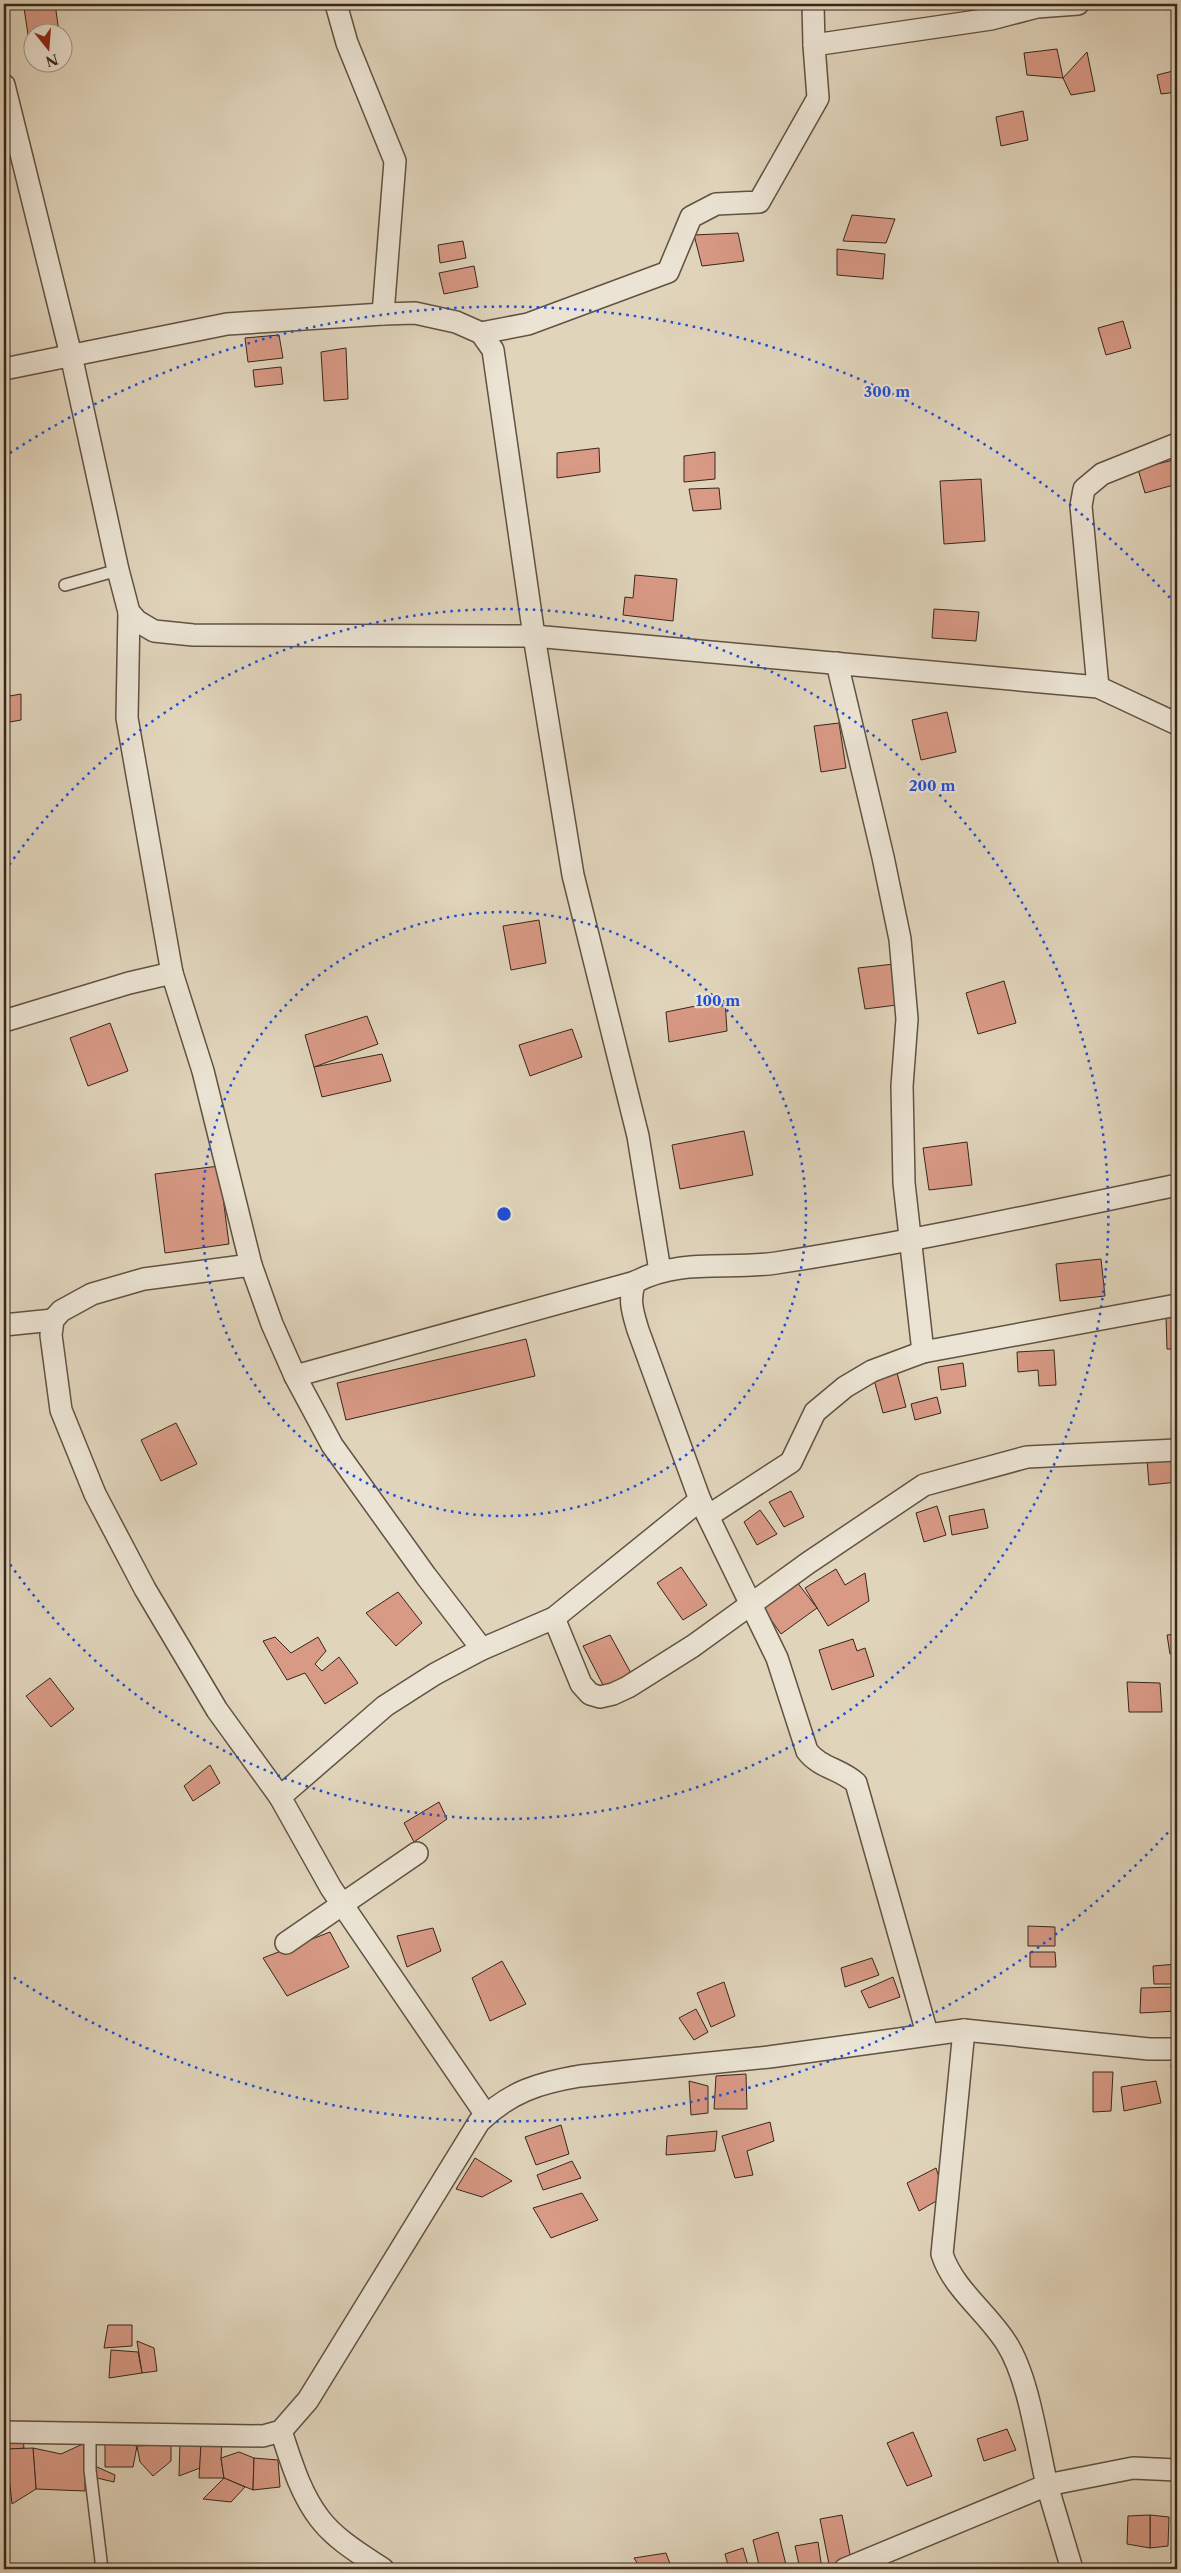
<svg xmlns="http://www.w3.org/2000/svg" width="1181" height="2573" font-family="'Libre Caslon Text',serif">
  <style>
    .building { fill: #d89985; stroke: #37261a }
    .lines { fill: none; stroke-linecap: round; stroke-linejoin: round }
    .lane-casing { stroke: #615242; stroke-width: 14 }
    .street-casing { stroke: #615242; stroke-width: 24 }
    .lane { stroke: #ebe3d3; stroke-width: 11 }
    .street { stroke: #ebe3d3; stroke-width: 21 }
    .ring { fill: none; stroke: #1d4ed8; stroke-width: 2.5; stroke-dasharray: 2.5 5 }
    .centre { fill: #1d4ed8; stroke: #ebe3d3; stroke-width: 2.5 }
    .ring-label { font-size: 15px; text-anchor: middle; font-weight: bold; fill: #1d4ed8; stroke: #ebe3d3; stroke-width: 4.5; stroke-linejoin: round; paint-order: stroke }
  </style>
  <rect width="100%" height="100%" fill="#e0d4bb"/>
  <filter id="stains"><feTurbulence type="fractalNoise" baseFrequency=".004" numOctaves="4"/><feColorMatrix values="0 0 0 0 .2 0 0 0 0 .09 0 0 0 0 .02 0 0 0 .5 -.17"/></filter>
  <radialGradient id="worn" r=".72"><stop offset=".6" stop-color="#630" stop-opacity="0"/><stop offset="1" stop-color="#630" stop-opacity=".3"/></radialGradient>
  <!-- building -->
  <g class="building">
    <path d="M40 4H55L59 32H32V40L29 41 24 8Z"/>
    <path d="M140 4H160L142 10Z"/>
    <path d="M1057 49 1063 78 1027 75 1024 53Z"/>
    <path d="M1087 52 1095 91 1071 95 1063 78Z"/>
    <path d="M1177 70V92L1161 94 1157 75Z"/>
    <path d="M1023 111 1028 140 1001 146 996 117Z"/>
    <path d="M852 215 895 219 886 243 843 241Z"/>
    <path d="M738 233 744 261 702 266 694 235Z"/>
    <path d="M463 241 466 258 440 263 438 245Z"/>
    <path d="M837 249 885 254 883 279 837 275Z"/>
    <path d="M474 266 478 287 444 294 439 273Z"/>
    <path d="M1123 321 1131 348 1106 355 1098 328Z"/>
    <path d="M279 335 283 358 248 362 245 338Z"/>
    <path d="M346 348 348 399 324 401 321 352Z"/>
    <path d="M281 367 283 384 255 387 253 370Z"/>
    <path d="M599 448 600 472 557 478V453Z"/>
    <path d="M715 452V479L684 482V456Z"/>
    <path d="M1177 459V484L1145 493 1138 469Z"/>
    <path d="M981 479 985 541 944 544 940 481Z"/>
    <path d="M719 488 721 509 693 511 689 489Z"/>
    <path d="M635 575 677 579 673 621 623 615 625 597 633 598Z"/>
    <path d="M934 609 979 612 976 641 932 638Z"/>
    <path d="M21 694V720L4 723V697Z"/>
    <path d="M947 712 956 752 921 760 912 720Z"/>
    <path d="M839 723 846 768 821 772 814 726Z"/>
    <path d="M539 920 546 963 511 970 503 926Z"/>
    <path d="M894 964 897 1005 865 1009 858 968Z"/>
    <path d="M1004 981 1016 1023 978 1034 966 993Z"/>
    <path d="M725 1000 727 1031 669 1042 666 1012Z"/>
    <path d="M367 1016 378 1044 314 1067 305 1035Z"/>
    <path d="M110 1023 128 1071 88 1086 70 1038Z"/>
    <path d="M572 1029 582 1057 530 1076 519 1045Z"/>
    <path d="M382 1054 391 1081 322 1097 314 1067Z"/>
    <path d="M744 1131 753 1175 680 1189 672 1145Z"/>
    <path d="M967 1142 972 1185 929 1190 923 1148Z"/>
    <path d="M219 1166 229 1244 165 1253 155 1174Z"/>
    <path d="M1101 1259 1105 1296 1060 1301 1056 1264Z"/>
    <path d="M1166 1316H1177V1349H1167Z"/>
    <path d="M526 1339 535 1376 346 1420 337 1383Z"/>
    <path d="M1054 1350 1056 1385 1039 1386 1038 1370 1018 1372 1017 1352Z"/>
    <path d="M963 1363 966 1386 941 1390 938 1367Z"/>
    <path d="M896 1369 906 1407 883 1413 873 1376Z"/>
    <path d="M937 1397 941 1413 915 1420 911 1404Z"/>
    <path d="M176 1423 197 1464 161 1481 141 1440Z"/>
    <path d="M1147 1460 1177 1461V1482L1149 1485Z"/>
    <path d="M791 1491 804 1517 784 1527 769 1502Z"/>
    <path d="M937 1506 946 1535 924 1542 916 1513Z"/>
    <path d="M984 1509 988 1528 952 1535 949 1516Z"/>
    <path d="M760 1510 777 1534 757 1545 744 1522Z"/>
    <path d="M681 1567 707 1605 683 1620 657 1583Z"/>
    <path d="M836 1569 845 1585 865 1573 869 1601 828 1626 805 1588Z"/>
    <path d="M793 1577 817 1608 781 1634 759 1603Z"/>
    <path d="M398 1592 422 1623 396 1646 366 1613Z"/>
    <path d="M1177 1634V1654H1170L1167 1635Z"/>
    <path d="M610 1635 632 1675 604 1687 583 1646Z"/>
    <path d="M275 1637 291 1653 318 1637 326 1651 315 1664 322 1671 339 1657 358 1683 325 1704 305 1673 287 1680 263 1641Z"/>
    <path d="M853 1639 857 1651 865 1648 874 1676 832 1690 819 1650Z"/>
    <path d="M50 1678 74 1709 51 1727 26 1696Z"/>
    <path d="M1127 1682 1160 1683 1162 1712H1129Z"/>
    <path d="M210 1765 220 1783 193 1801 184 1786Z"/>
    <path d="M439 1802 447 1819 414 1842 404 1823Z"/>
    <path d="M1028 1926 1055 1927V1946H1028Z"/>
    <path d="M433 1928 441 1951 407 1967 397 1936Z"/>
    <path d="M330 1932 349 1967 287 1996 263 1958Z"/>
    <path d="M1030 1952H1055L1056 1967H1030Z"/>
    <path d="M872 1958 879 1975 845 1987 841 1968Z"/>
    <path d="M502 1961 526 2004 490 2021 472 1978Z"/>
    <path d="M1177 1964V1984H1154L1153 1966Z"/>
    <path d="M893 1977 900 1997 869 2008 861 1991Z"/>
    <path d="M724 1982 735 2016 711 2027 697 1993Z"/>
    <path d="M1177 1987V2011L1140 2013 1141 1988Z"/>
    <path d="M696 2009 708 2032 694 2040 679 2018Z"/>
    <path d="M1177 2064V2110H1176L1171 2065Z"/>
    <path d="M1093 2072H1113L1111 2111 1093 2112Z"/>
    <path d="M746 2074 747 2109H714L716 2076Z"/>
    <path d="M689 2081 708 2086V2113L691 2115Z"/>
    <path d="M1156 2081 1161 2103 1124 2111 1121 2087Z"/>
    <path d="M770 2122 774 2141 747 2151 753 2175 735 2178 722 2136Z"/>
    <path d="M561 2125 569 2154 536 2165 525 2137Z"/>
    <path d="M717 2131 715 2151 666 2155 667 2136Z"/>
    <path d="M475 2158 512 2181 482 2197 456 2189Z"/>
    <path d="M572 2161 581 2178 543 2190 537 2175Z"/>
    <path d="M936 2168 945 2196 919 2211 907 2183Z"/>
    <path d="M582 2193 598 2220 551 2238 533 2208Z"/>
    <path d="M108 2325H132V2346L104 2348Z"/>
    <path d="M137 2341 154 2348 157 2371 142 2373Z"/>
    <path d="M111 2350 138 2352 142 2373 109 2378Z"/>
    <path d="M1007 2429 1016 2450 984 2461 977 2439Z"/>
    <path d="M913 2432 932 2476 907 2486 887 2443Z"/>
    <path d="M4 2439H23L24 2448 4 2450Z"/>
    <path d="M105 2441 137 2446 133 2467H105Z"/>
    <path d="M180 2441 201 2444 200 2468 179 2476Z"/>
    <path d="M85 2443V2491L36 2489 33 2448 61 2454Z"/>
    <path d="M222 2443 221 2458 224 2478H199L201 2444Z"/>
    <path d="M171 2444V2461L153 2476 140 2462 137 2446Z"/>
    <path d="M33 2448 36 2489 12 2504 6 2449Z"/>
    <path d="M239 2452 254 2458 253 2490 224 2478 221 2458Z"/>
    <path d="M254 2458 278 2460 280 2487 253 2490Z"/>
    <path d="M95 2466 115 2475 114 2482 97 2478Z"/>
    <path d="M224 2478 245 2487 231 2502 203 2499Z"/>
    <path d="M842 2515 852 2564 830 2569 820 2519Z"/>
    <path d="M1150 2515 1169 2517 1168 2546 1150 2548Z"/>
    <path d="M1150 2515V2548L1127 2544 1128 2516Z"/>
    <path d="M778 2532 787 2569H760L753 2540Z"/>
    <path d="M818 2542 822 2569H800L795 2546Z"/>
    <path d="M743 2548 749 2569H729L725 2554Z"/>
    <path d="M666 2553 672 2569H641L634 2558Z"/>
  </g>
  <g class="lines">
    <!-- lane casing -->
    <g class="lane-casing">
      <g id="lane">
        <path d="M65 585 118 570"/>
        <path d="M90 2433V2470L102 2569"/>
      </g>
    </g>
    <!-- street casing -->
    <g class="street-casing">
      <g id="street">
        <path d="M336 4 347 43 395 161 383 314"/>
        <path d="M813 4 814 45 991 19 1037 7 1078 4"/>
        <path d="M4 85 71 355 118 570 129 612 137 621 154 631 193 635 534 636 573 875 638 1136 660 1271"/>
        <path d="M481 333 528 324 668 272 691 217 716 204 759 202 818 98 814 45"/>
        <path d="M4 369 227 324 383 314 415 313 456 322 481 333 493 350 534 636 1098 687 1177 724"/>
        <path d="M129 612 127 718 172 973"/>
        <path d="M837 663 883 857 900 939 907 1019 902 1086 904 1183 923 1352"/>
        <path d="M1098 687 1081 506 1084 489 1102 474 1177 444"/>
        <path d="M4 1021 129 983 172 973 203 1071 251 1265"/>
        <path d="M4 1325 53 1320"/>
        <path d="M295 1376 635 1282"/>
        <path d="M708 1516 791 1462 815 1412 845 1387 872 1371 923 1352 1177 1305"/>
        <path d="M554 1618 581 1684 590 1694 600 1697 613 1694 628 1687 693 1646 808 1563 924 1485 1027 1457 1177 1450"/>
        <path d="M280 1797 217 1710 145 1589 95 1494 61 1410 51 1335 53 1320 61 1311 92 1294 144 1279 251 1265 272 1324 295 1376 332 1445 426 1576 482 1649"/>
        <path d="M286 1943 417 1853"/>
        <path d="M964 2030 942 2254C953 2289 988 2313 1007 2344 1029 2379 1037 2443 1047 2485L1133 2468 1177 2470"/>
        <path d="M927 2033 856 1783C841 1769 820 1768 807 1751L777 1658 700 1500 638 1330C633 1313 628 1300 635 1282 680 1258 728 1270 776 1263 911 1242 1044 1213 1177 1185"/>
        <path d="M486 2115 331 1888 280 1797 385 1706 435 1674 482 1649 554 1618 700 1500"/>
        <path d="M281 2431C291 2461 300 2493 320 2519 336 2540 362 2555 383 2569"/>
        <path d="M4 2432 263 2436 281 2431 308 2400 479 2122C510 2092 538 2083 580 2076L769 2057 964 2030 1149 2049H1177"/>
        <path d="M845 2569 1047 2485 1072 2569"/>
      </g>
    </g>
    <!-- lane -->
    <use href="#lane" class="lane"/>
    <!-- street -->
    <use href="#street" class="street"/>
  </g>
  <!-- distance rings -->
  <g class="ring">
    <circle cx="504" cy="1214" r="302"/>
    <path d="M5 871A605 605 0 1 1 5 1557"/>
    <path d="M1173 1827A907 907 0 0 1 10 1975M10 453A907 907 0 0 1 1173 601"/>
  </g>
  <circle cx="504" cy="1214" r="8" class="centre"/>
  <g class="ring-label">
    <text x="887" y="397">300 m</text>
    <text x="932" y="791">200 m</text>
    <text x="718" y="1006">100 m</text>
  </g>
  <!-- margin -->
  <rect width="1181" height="2573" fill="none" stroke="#e0d4bb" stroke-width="20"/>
  <rect x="5" y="5" width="1171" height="2563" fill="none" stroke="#37261a" stroke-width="2.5"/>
  <rect x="10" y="10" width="1161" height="2553" fill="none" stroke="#37261a"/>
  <!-- north arrow -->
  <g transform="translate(48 48) rotate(163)"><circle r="24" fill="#ebe3d3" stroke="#a39789"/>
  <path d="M0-4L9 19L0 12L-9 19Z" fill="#8f2418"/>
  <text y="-8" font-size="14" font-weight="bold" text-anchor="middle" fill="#37261a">N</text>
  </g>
  <rect width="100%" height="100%" filter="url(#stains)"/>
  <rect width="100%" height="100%" fill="url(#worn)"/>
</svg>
